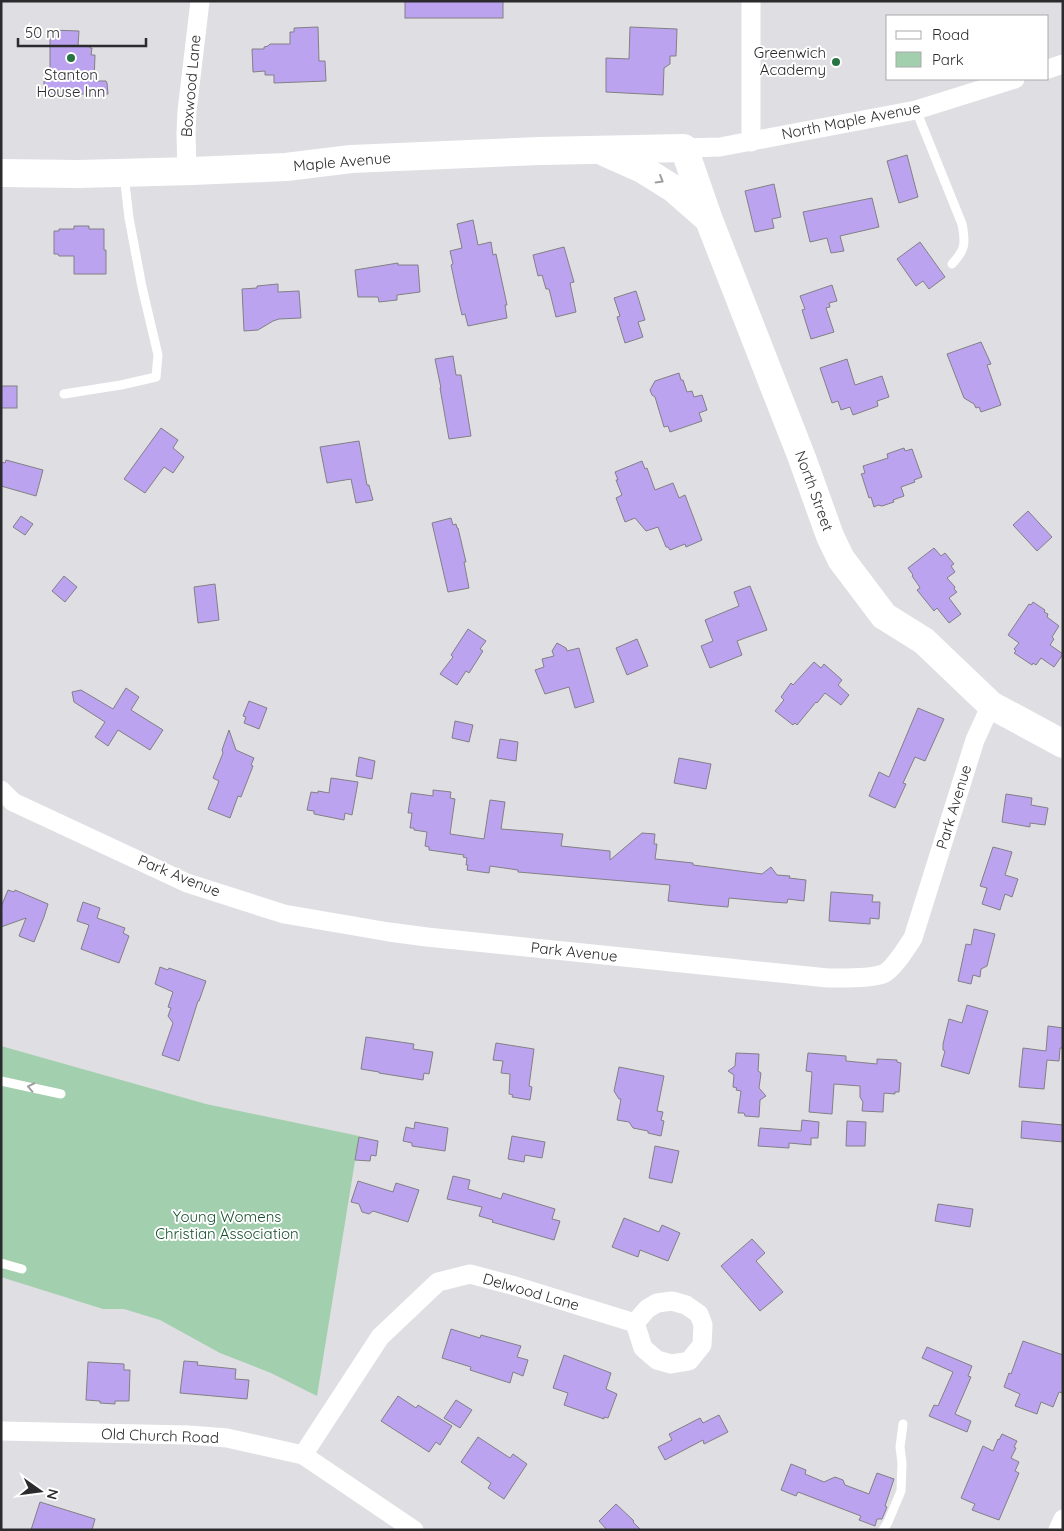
<svg xmlns="http://www.w3.org/2000/svg" width="1064" height="1531" font-family="Quicksand,sans-serif">
  <style>
    .green { fill: #a2cfad }
    .building { fill: #bca3f0; stroke: #828085 }
    .lines { fill: none; stroke-linecap: round; stroke-linejoin: round }
    .service { stroke: #fff; stroke-width: 9 }
    .minor { stroke: #fff; stroke-width: 19 }
    .primary { stroke: #fff; stroke-width: 28 }
    .oneway { stroke: #a09fa0 }
    .poi-dot { fill: #267343; stroke: #fff; stroke-width: 2 }
    .labels { text-anchor: middle; stroke-width: 4; stroke-linejoin: round; paint-order: stroke }
    .poi-label { font-size: 15px; fill: #2b2a2c; stroke: #fff; text-anchor: end }
    .street-label { font-size: 15px; fill: #2b2a2c; stroke: #fff }
    .park-label { font-size: 15px; fill: #164f2c; stroke: #fff }
  </style>
  <rect width="100%" height="100%" fill="#dfdee3"/>
  <!-- green -->
  <path class="green" d="M1 1046 206 1104 359 1136 317 1396 271 1373 220 1353 160 1320 124 1309H103L1 1277Z"/>
  <!-- building -->
  <g class="building">
    <rect x="405" y="1" width="98" height="17"/>
    <path d="M318 27 319 61H325L326 81 274 83V75H265V71L253 72 252 49H264V47L268 46 270 44H290V32H294V28Z"/>
    <path d="M630 27 677 29 676 56H670V64L664 68 663 95 606 92V58L629 59Z"/>
    <path d="M50 30 79 31 78 46H90V48H92L91 55H95L94 81H106L107 83 108 94H105L106 96H90L89 94H60L59 96H44V81H50Z"/>
    <path d="M907 155 918 197 899 203 887 161Z"/>
    <path d="M774 184 781 217 772 219 774 228 755 232 745 191Z"/>
    <path d="M872 198 879 227 840 236 844 251 831 253 827 238 810 242 803 212Z"/>
    <path d="M473 220 478 245 491 242 493 255 496 254 507 305H505L507 318 468 326 465 314 462 315 458 298 451 265 453 264 450 251 462 248 457 224Z"/>
    <path d="M74 226H89V229H104V250H106V274H74V256H59L58 254H54V231H59V229H74Z"/>
    <path d="M920 242 945 277 929 289 923 281 916 286 897 259Z"/>
    <path d="M564 247 574 282 570 283 576 312 556 317 549 289H546L542 275 538 276 533 255Z"/>
    <path d="M398 263V265H418L420 292 397 295V300L379 302 378 297H358L355 270Z"/>
    <path d="M278 284V292L299 291 301 318 279 319 273 321 258 330 244 331 242 289 257 288V286Z"/>
    <path d="M832 285 837 301 829 303 830 307 826 308 834 332 811 339 802 310 805 309 800 296Z"/>
    <path d="M636 291 645 320 638 322 643 337 625 343 617 317 620 316 614 298Z"/>
    <path d="M981 342 991 364 987 365 1001 405 981 412 979 407 976 408 974 404 964 398 947 354Z"/>
    <path d="M453 356 456 375H461L471 436 449 439 440 388H441L435 359Z"/>
    <path d="M847 359 855 385 882 376 889 397 877 401 878 406 853 415 850 407 841 410 838 401 832 403 820 368Z"/>
    <path d="M679 373 681 380H683L687 392 692 391 694 397 702 395 707 410 699 413 702 421 670 432 668 426 664 427 655 397 652 395 650 390 655 381Z"/>
    <rect x="1" y="386" width="16" height="22"/>
    <path d="M161 428 178 440 173 448 184 457 173 473 164 467 145 493 124 479Z"/>
    <path d="M359 441 367 485H369L373 500 356 503 351 479 327 483 320 447Z"/>
    <path d="M904 448 905 451 912 449 922 477 914 480 915 482 901 487 904 496 893 500 894 502 882 506 878 505 874 507 871 497 869 498 862 476 861 474 865 473 863 466 888 458 887 454Z"/>
    <path d="M6 460 43 470 36 496 1 486V462L5 463Z"/>
    <path d="M642 461 645 469 647 468 655 490 673 483 679 498 685 495 702 540 686 547 685 544 670 550 668 547H666L658 527 646 531 635 518 625 522 616 498 622 495 616 480H618L615 472Z"/>
    <path d="M1028 511 1052 537 1037 551 1013 525Z"/>
    <path d="M21 516 33 524 25 535 13 527Z"/>
    <path d="M451 518 453 525 456 524 457 528H458L466 562H464L469 588 448 592 432 523Z"/>
    <path d="M934 548 941 556 945 553 954 564 951 566 955 572 947 578 955 587 954 589 957 592 949 598 961 614 949 623 937 608 934 611 917 590 920 588 919 586 912 576 913 575 908 568Z"/>
    <path d="M64 576 77 587 65 602 52 591Z"/>
    <path d="M215 584 219 620 198 623 194 587Z"/>
    <path d="M750 586 767 630 737 641 742 655 710 668 701 646 713 641 705 620 739 606 734 592Z"/>
    <path d="M1033 602 1045 610 1044 612 1048 614 1047 617 1059 626 1052 637 1054 639 1050 645 1063 654 1054 667 1041 658 1036 665 1033 663 1032 665 1014 653 1016 651 1014 649 1019 643 1008 635 1029 604 1031 605Z"/>
    <path d="M468 629 486 641 480 649 483 651 469 673 466 671 457 685 440 674 453 657 451 655Z"/>
    <path d="M637 639 648 666 627 675 616 648Z"/>
    <path d="M557 643 566 648 567 651 579 648 594 702 575 708 569 687 545 694 535 670 544 667 542 659 554 656 552 651Z"/>
    <path d="M814 662 821 668 824 664 842 680 838 685 849 695 841 705 825 693 817 703 816 702 797 725 795 723 793 725 775 711 784 700 781 697 791 683 793 685Z"/>
    <path d="M126 688 139 697 131 710 163 730 150 750 118 730 108 746 95 737 105 722 74 702 72 692 81 690 113 709Z"/>
    <path d="M249 701 267 708 259 729 244 723 246 717 243 716Z"/>
    <path d="M918 708 944 719 925 761 915 757 903 783 906 784 895 808 869 796 879 772 889 777Z"/>
    <path d="M455 721 473 725 469 742 452 738Z"/>
    <path d="M229 730 236 750 254 758 251 765 253 766 241 797 238 796 230 818 208 809 219 781 213 778 223 753 222 750Z"/>
    <path d="M500 739 518 742 516 761 497 758Z"/>
    <path d="M359 757 375 761 372 779 356 776Z"/>
    <path d="M679 758 711 764 706 789 674 783Z"/>
    <path d="M331 778 358 782 352 815 345 813 344 820 314 814V811L307 810 311 792 318 793V791L329 793Z"/>
    <path d="M433 790 451 792 450 798 455 799 450 834 484 839 490 800 505 802 501 829 563 834 561 846 610 851V860L642 833 655 834 654 844H657L655 859 693 863V865L762 874 771 867 777 875 790 876 789 878 806 880 804 901 788 899 787 903 772 902 729 898 728 907 705 905 668 901 670 885 518 872V870L490 866 489 873 467 870 468 865H466L467 858 463 857 464 855 429 850V847L425 846 427 832 414 830V828H410L412 813H408L411 793 433 796Z"/>
    <path d="M1006 794 1032 798 1031 805 1048 808 1045 825 1030 823V827L1002 822Z"/>
    <path d="M993 847 1012 852 1005 875 1018 879 1012 897 1005 894 1000 910 982 904 987 888 980 886Z"/>
    <path d="M8 890 14 892 15 890 48 904 44 917 34 942 19 936 26 918 1 927V907Z"/>
    <path d="M831 892 873 895 872 902H880L879 919 870 918V924L829 921Z"/>
    <path d="M83 902 100 908 97 918 125 928 123 933 129 936 119 963 81 949 89 925 77 921Z"/>
    <path d="M974 929 995 934 987 966 981 969 980 977 973 975 971 984 958 981 966 944 971 945Z"/>
    <path d="M160 967 168 970 169 968 206 981 199 1001H198L179 1061 162 1055 173 1023 168 1016 171 1008 168 1007 173 992 155 984Z"/>
    <path d="M967 1005 988 1011 969 1074 941 1066 945 1051 943 1050V1044L949 1019 962 1023Z"/>
    <path d="M1048 1026 1063 1028V1048H1060L1059 1061 1047 1060 1044 1089 1019 1087 1023 1048 1046 1051Z"/>
    <path d="M366 1037 414 1044 413 1049 433 1052 429 1074 424 1073 423 1080 379 1073V1072L361 1069Z"/>
    <path d="M496 1043 534 1049 529 1086 532 1087 530 1100 512 1097 513 1095 509 1094 510 1074 501 1073 503 1061 493 1060Z"/>
    <path d="M736 1053 759 1054 758 1071 761 1073 759 1088 766 1096 760 1100 759 1117 745 1116 744 1113H738L741 1091 736 1090 737 1088 733 1087 734 1075 728 1071 735 1066Z"/>
    <path d="M808 1053 846 1056V1061L877 1064V1059L897 1060V1062L901 1063 899 1092H895V1094L884 1093 883 1112 862 1111 863 1102 860 1097V1086L834 1084 832 1114 809 1112 812 1072 806 1071Z"/>
    <path d="M619 1067 664 1076 657 1111 663 1112 661 1120 664 1121 661 1136 648 1133V1131L633 1128 629 1122 617 1120 621 1099H619L614 1091Z"/>
    <path d="M802 1120 819 1122 818 1138H811V1145L789 1143V1148L758 1146 760 1128 801 1131Z"/>
    <path d="M847 1121 866 1122 865 1146H846Z"/>
    <path d="M1022 1121 1063 1125V1142L1021 1138Z"/>
    <path d="M415 1122 448 1128 445 1151 412 1146V1143L403 1141 406 1127 414 1129Z"/>
    <path d="M512 1136 545 1142 542 1158 525 1155 524 1162 508 1159Z"/>
    <path d="M359 1137 378 1141 376 1156 371 1155 370 1161 355 1160Z"/>
    <path d="M655 1146 679 1151 672 1183 649 1178Z"/>
    <path d="M453 1176 470 1180 468 1189 501 1199 503 1193 555 1209 552 1219 560 1221 554 1240 492 1222 493 1220 479 1216 482 1207 447 1199Z"/>
    <path d="M358 1181 393 1192 396 1183 419 1190 408 1222 373 1211 369 1214 362 1212 359 1204 351 1202Z"/>
    <path d="M938 1204 973 1209 970 1227 935 1221Z"/>
    <path d="M624 1218 659 1232 662 1225 680 1233 668 1261 640 1250 638 1257 612 1247Z"/>
    <path d="M752 1239 765 1253 756 1261 783 1292 760 1311 721 1266Z"/>
    <path d="M451 1329 480 1338 481 1335 521 1346 517 1357 528 1360 523 1376 513 1372 510 1383 470 1370 471 1367 442 1358Z"/>
    <path d="M1023 1341 1063 1355V1393L1059 1392 1053 1407 1041 1402 1037 1414 1015 1406 1020 1394 1004 1387 1009 1373 1011 1374Z"/>
    <path d="M927 1347 972 1366 968 1376 971 1377 955 1414 971 1421 967 1432 929 1416 934 1405 938 1406 953 1372 922 1358Z"/>
    <path d="M564 1355 611 1373 606 1389 617 1394 608 1418 604 1417V1419L564 1405 568 1393 553 1388Z"/>
    <path d="M184 1361 198 1362 197 1365 236 1369 235 1379 249 1380 247 1399 180 1393Z"/>
    <path d="M88 1362 124 1364V1370H130L129 1401H115V1404L100 1403V1401L86 1400Z"/>
    <path d="M398 1396 416 1408 418 1405 452 1426 440 1445 436 1442 429 1452 381 1421Z"/>
    <path d="M456 1400 472 1410 460 1428 444 1418Z"/>
    <path d="M719 1415 728 1432 704 1444 703 1440 665 1460 658 1447 672 1440 669 1434 700 1418 703 1423Z"/>
    <path d="M1002 1434 1017 1441 1014 1447 1016 1448 1011 1458 1019 1462 1015 1471 1019 1473 999 1520 972 1510 975 1504 961 1498 983 1446 993 1451 998 1439 999 1440Z"/>
    <path d="M478 1437 510 1458 513 1454 527 1464 504 1499 488 1488 491 1483 461 1462Z"/>
    <path d="M791 1464 806 1470 805 1474 824 1482 835 1477 843 1480 845 1485 869 1494 877 1473 894 1479 885 1506 887 1507 882 1519H877L875 1526 859 1520 861 1516 798 1492 796 1496 781 1490Z"/>
    <path d="M40 1502 95 1519 92 1530H31Z"/>
    <path d="M616 1504 634 1521 633 1522 641 1530H607L599 1521Z"/>
  </g>
  <g class="lines">
    <!-- service -->
    <g class="service">
      <path d="M916 110 962 224C966 244 965 250 952 264"/>
      <path d="M64 394 121 385 156 377 158 355 142 287 129 218 124 175"/>
      <path d="M1 1081 61 1094"/>
      <path d="M1 1263 22 1269"/>
      <path d="M883 1530 888 1522 901 1491 902 1463 900 1447 903 1424"/>
    </g>
    <!-- minor -->
    <g class="minor">
      <path d="M1048 69 1063 64"/>
      <path d="M751 142V1"/>
      <path d="M684 148 720 147 916 110 1015 79"/>
      <path d="M187 171 186 133 187 111 200 1"/>
      <path d="M1 790 13 802 187 883 284 914 389 932 427 937 828 978C843 978 869 979 883 974 893 970 907 947 913 938L975 740 991 705"/>
      <path d="M1 1431 189 1435 227 1438 303 1455 414 1530"/>
      <path d="M303 1455 380 1337 438 1282 470 1274 515 1286 635 1323 643 1348 657 1360 671 1364 689 1361 702 1345 703 1325 699 1314 686 1305 672 1301 657 1303 647 1309 635 1323"/>
      <path d="M1058 1530 1063 1519"/>
    </g>
    <!-- primary -->
    <g class="primary">
      <path d="M606 153 642 169 674 189 706 217"/>
      <path d="M1 173 78 174 193 171 286 167 351 159 540 151 684 148 709 220 802 458 830 536 841 559 884 616 924 641 991 705 1063 744"/>
    </g>
  </g>
  <!-- one-way arrows -->
  <defs><path id="oneway-chevron" d="M-2-3.5L2.5 0L-2 3.5" fill="none" stroke-width="1.6" stroke-linecap="round" stroke-linejoin="round" transform="scale(1.25)"/></defs>
  <g class="oneway">
    <use href="#oneway-chevron" transform="translate(660 180) rotate(31)"/>
    <use href="#oneway-chevron" transform="translate(31 1087) rotate(-168)"/>
  </g>
  <!-- markers -->
  <g class="poi-dot">
    <circle cx="71" cy="58" r="5"/>
    <circle cx="836" cy="62" r="5"/>
  </g>
  <g class="labels">
    <!-- poi labels -->
    <g class="poi-label">
      <text x="826" y="58">Greenwich<tspan x="826" dy="17">Academy</tspan></text>
      <text x="71" y="80" text-anchor="middle">Stanton<tspan x="71" dy="17">House Inn</tspan></text>
    </g>
    <!-- street labels -->
    <g class="street-label">
      <text transform="translate(191 86) rotate(-85)" y="5">Boxwood Lane</text>
      <text transform="translate(851 121) rotate(-11)" y="5">North Maple Avenue</text>
      <text transform="translate(342 162) rotate(-5)" y="5">Maple Avenue</text>
      <text transform="translate(814 491) rotate(70)" y="5">North Street</text>
      <text transform="translate(954 807) rotate(-73)" y="5">Park Avenue</text>
      <text transform="translate(179 876) rotate(22)" y="5">Park Avenue</text>
      <text transform="translate(574 952) rotate(6)" y="5">Park Avenue</text>
      <text transform="translate(531 1292) rotate(16)" y="5">Delwood Lane</text>
      <text transform="translate(160 1436) rotate(2)" y="5">Old Church Road</text>
    </g>
    <!-- park labels -->
    <g class="park-label">
      <text x="227" y="1222">Young Womens<tspan x="227" dy="17">Christian Association</tspan></text>
    </g>
  </g>
  <!-- border -->
  <rect width="1064" height="1531" fill="none" stroke="#2b2a2c" stroke-width="5"/>
  <!-- legend -->
  <rect x="886" y="15" width="162" height="65" fill="#ffffff" stroke="#aaaaab"/>
  <rect x="896" y="31" width="25" height="8" fill="#ffffff" stroke="#aaaaab"/>
  <text x="932" y="40" font-size="15" fill="#2b2a2c">Road</text>
  <rect x="896" y="52" width="25" height="15" fill="#a2cfad" stroke="#aaaaab"/>
  <text x="932" y="65" font-size="15" fill="#2b2a2c">Park</text>
  <!-- north arrow -->
  <g transform="translate(40 1491) rotate(104)" stroke="#ffffff" stroke-width="4" paint-order="stroke">
  <path d="M0-4L9 19L0 12L-9 19Z" fill="#2b2a2c"/>
  <text y="-8" font-size="14" font-weight="bold" text-anchor="middle" fill="#2b2a2c">N</text>
  </g>
  <!-- scale -->
  <path d="M18 38v8h128v-8" fill="none" stroke="#2b2a2c" stroke-width="2.5"/>
  <text x="25" y="38" font-size="15" fill="#2b2a2c" stroke="#ffffff" stroke-width="4" paint-order="stroke">50 m</text>
</svg>
